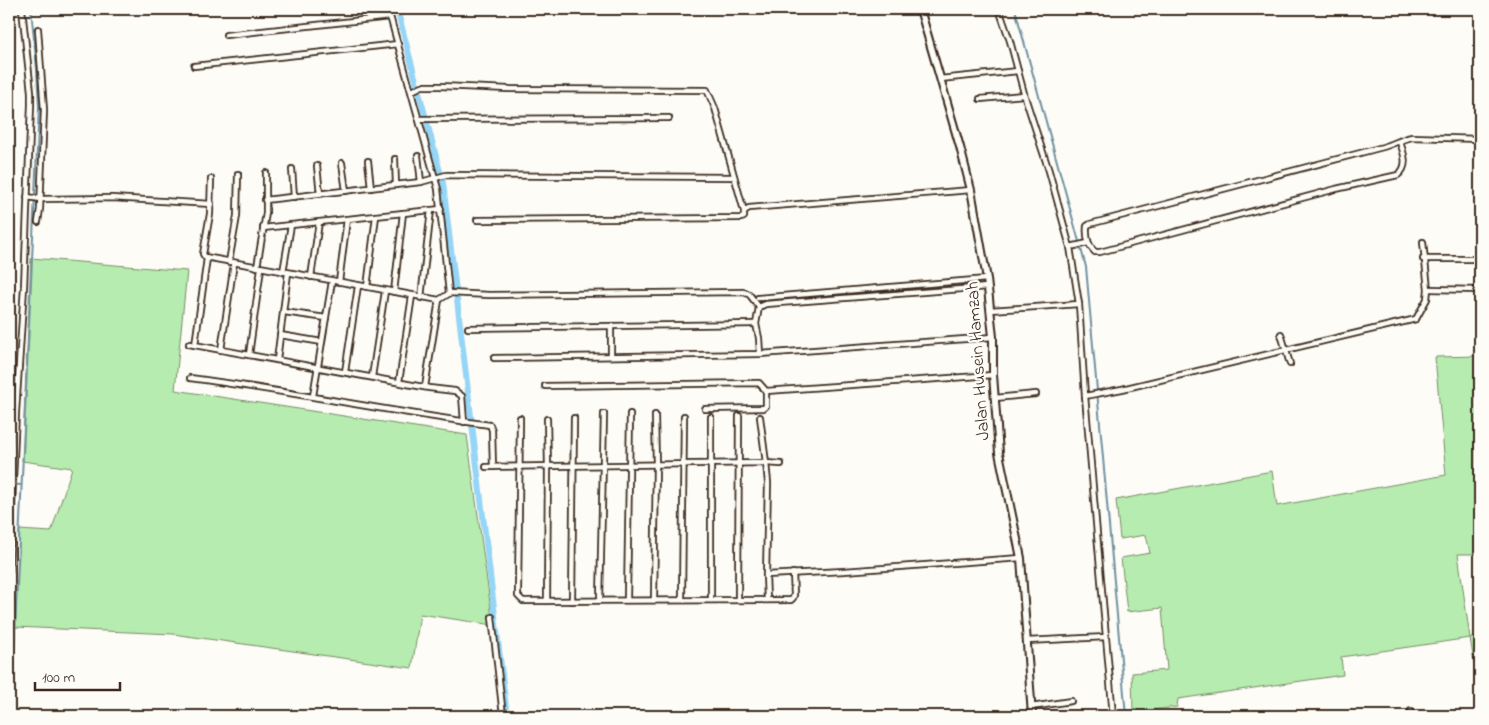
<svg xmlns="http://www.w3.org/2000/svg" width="1489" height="725" font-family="'Indie Flower',sans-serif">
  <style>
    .green { fill: #b6ecaf; stroke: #788b66 }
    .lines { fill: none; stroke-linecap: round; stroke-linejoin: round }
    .stream { stroke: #7191a0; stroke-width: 2 }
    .canal { stroke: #95d5f6; stroke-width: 6 }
    .street-casing { stroke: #3b2a1e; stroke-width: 8 }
    .secondary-casing { stroke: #3b2a1e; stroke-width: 10 }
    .street { stroke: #fdfcf7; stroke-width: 4.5 }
    .secondary { stroke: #fdfcf7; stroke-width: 6 }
    .labels { text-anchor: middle; stroke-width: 4.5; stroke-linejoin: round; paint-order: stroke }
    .street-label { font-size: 18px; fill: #3b2a1e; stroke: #fdfcf7 }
  </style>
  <rect width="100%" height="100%" fill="#fdfcf7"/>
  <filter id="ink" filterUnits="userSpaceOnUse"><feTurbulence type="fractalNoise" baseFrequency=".02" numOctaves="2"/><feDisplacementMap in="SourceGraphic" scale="10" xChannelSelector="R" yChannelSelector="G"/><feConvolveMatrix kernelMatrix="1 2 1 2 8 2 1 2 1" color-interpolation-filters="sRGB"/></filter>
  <g filter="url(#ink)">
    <!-- green -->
    <g class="green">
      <path d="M31 258 187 271 175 390 467 435 493 625 420 614 412 668 173 634 15 627 19 530 51 532 72 468 22 461Z"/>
      <path d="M1480 356V554H1458L1470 638 1480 637V698L1470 638 1341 657 1343 675 1178 699 1177 707 1133 712 1132 673 1167 670 1162 608 1127 612 1121 558 1150 553 1146 535 1120 539 1116 500 1272 471 1277 506 1446 475 1435 357Z"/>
    </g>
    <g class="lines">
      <!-- stream -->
      <g class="stream">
        <path d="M1015 9 1086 267 1126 716"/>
        <path d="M9 484 21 485"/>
        <path d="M11 716 39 107 37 69 31 9"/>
      </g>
      <!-- canal -->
      <path class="canal" d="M397 9 443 183 507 716"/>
      <!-- street casing -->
      <g class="street-casing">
        <g id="street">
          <path d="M388 9 438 189 449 293"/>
          <path d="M999 9 1010 41 1025 97 1049 171 1063 222 1070 247 1079 304 1085 396 1106 637"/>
          <path d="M38 29 44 110 40 209 38 222"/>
          <path d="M226 35 390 17"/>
          <path d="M194 66 398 44"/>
          <path d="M940 79 1018 71"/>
          <path d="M412 91 422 86H440L509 89 707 90 715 108 744 211"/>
          <path d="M980 99 1024 95"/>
          <path d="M420 119 669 118"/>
          <path d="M1400 142C1404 154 1409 166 1398 175L1336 189 1100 252H1095C1087 245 1086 236 1087 226L1090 224 1383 147C1393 144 1402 139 1412 137L1480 139"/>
          <path d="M418 156 421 182"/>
          <path d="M395 159 396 185"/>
          <path d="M368 161 371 188"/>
          <path d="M342 163 346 191"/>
          <path d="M317 166 320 194"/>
          <path d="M292 169 294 197"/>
          <path d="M211 179 210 214 203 254 205 257 439 300"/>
          <path d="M27 197 41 199 112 198 211 204"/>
          <path d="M265 200 421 182 446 175 734 177"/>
          <path d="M477 220 741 218 744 217V211L749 208 971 190"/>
          <path d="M263 228 441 209"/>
          <path d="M1070 247 1088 243"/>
          <path d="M1423 259H1480"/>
          <path d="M229 262 237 216 238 174"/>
          <path d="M257 267 266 213V173"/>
          <path d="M283 272 291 225"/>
          <path d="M311 277 319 222"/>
          <path d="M339 282 347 219"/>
          <path d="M367 287 376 216"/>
          <path d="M1428 289 1480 290"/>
          <path d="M394 292 403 213"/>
          <path d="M421 298 431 210"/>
          <path d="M758 298 987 279"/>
          <path d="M990 310 1079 304"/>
          <path d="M284 312 326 318"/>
          <path d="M611 326V356"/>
          <path d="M468 328 756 324"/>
          <path d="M1281 334 1290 364"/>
          <path d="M280 335 322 342"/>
          <path d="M189 344 429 388 455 391 462 396 464 422"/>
          <path d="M195 345 207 258"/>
          <path d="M221 350 234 263"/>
          <path d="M760 354 993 337"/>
          <path d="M249 355 261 268"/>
          <path d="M494 358 760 354 759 338 756 324 759 307 766 304 988 287"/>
          <path d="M277 360 288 273"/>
          <path d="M345 372 358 286"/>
          <path d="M372 377 385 291"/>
          <path d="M190 378C290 391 390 412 490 425L492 430 493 467"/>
          <path d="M399 382 412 296"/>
          <path d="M545 386 759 383 766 391V406L764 408 705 409"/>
          <path d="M425 387 439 300 450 293 489 295 743 292 749 294 759 307"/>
          <path d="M766 391 993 375"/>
          <path d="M313 396 332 281"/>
          <path d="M1085 396 1122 389 1416 319 1427 299 1428 289 1423 242"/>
          <path d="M995 398 1036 394"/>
          <path d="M760 417 766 463 781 464"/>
          <path d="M520 418 518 593V596L523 601 791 600 793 598 794 595 793 573"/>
          <path d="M547 419 548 466 547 601"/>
          <path d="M486 467 766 463 768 483 766 575"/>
          <path d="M9 571 16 412 24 287 31 105V92L22 9"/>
          <path d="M600 600 604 414"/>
          <path d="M627 600 630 414"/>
          <path d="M654 600 656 465 655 415"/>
          <path d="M682 600 684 416"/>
          <path d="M711 600V417"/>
          <path d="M738 600 739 416"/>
          <path d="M767 600 766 575 844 571 1021 558"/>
          <path d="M572 601 574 418"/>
          <path d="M492 617 503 716"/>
          <path d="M1027 641 1106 637 1113 716"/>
          <path d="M1031 707 1071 701"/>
          <path d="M1411 711V716"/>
        </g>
      </g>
      <!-- secondary casing -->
      <g class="secondary-casing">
        <path id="secondary" d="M920 9 960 147 971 190 987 279 993 337V375L999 453 1021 558 1032 716"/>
      </g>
      <!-- street -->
      <use href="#street" class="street"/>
      <!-- secondary -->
      <use href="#secondary" class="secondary"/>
    </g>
  </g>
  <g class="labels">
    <!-- street labels -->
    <g class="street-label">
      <text transform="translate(977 361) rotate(-94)" y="6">Jalan Husein Hamzah</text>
    </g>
  </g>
  <!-- margin -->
  <rect width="1489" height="725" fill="none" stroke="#fdfcf7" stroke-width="30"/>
  <rect x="15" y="15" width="1459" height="695" fill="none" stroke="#3b2a1e" stroke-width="2" filter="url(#ink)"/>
  <!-- scale -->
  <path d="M35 682v8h85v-8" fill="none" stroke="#3b2a1e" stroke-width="2.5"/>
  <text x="42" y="682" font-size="15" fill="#3b2a1e" stroke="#fdfcf7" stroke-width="4" paint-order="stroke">100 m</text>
</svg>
